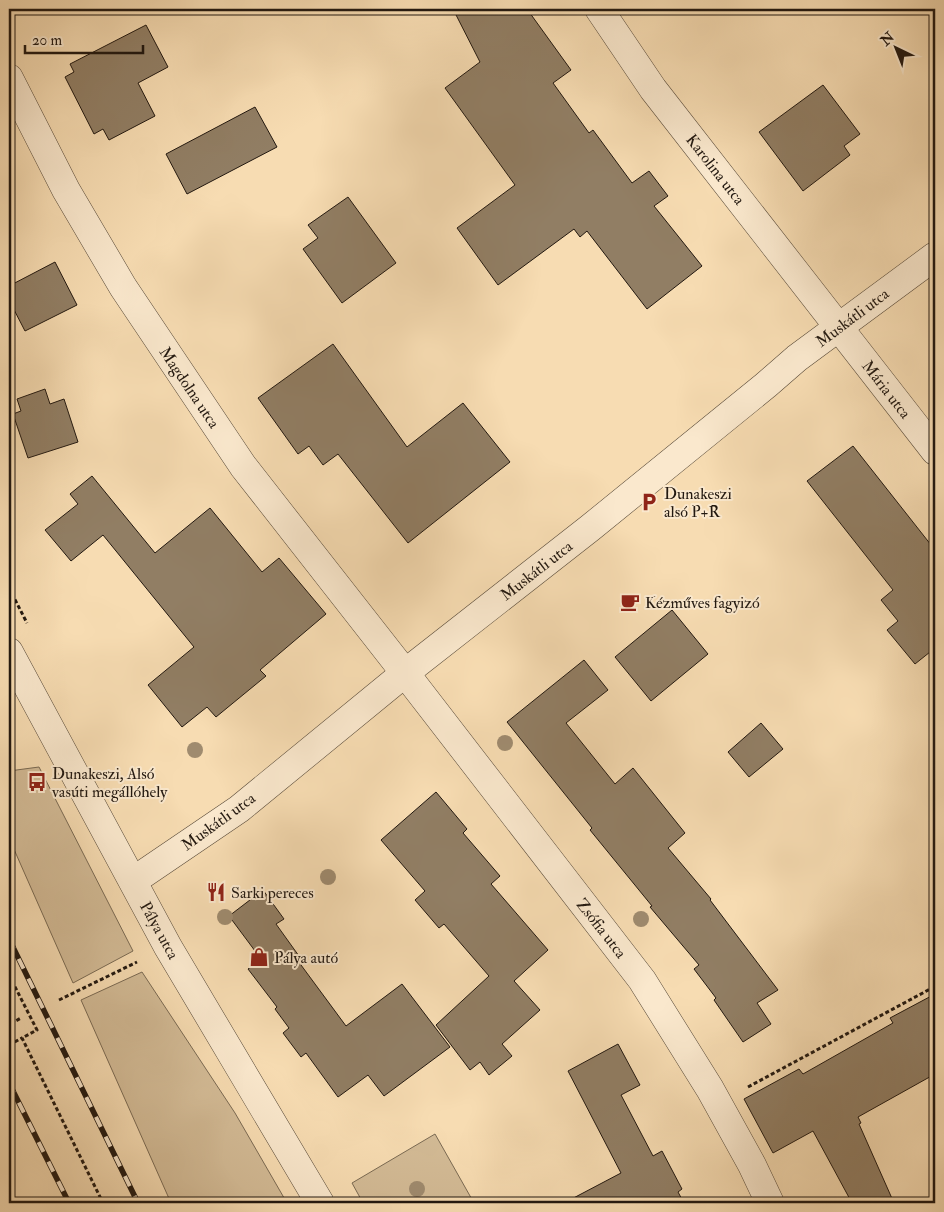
<svg xmlns="http://www.w3.org/2000/svg" width="944" height="1212" font-family="'IM FELL Double Pica',serif">
  <style>
    .green { fill: #d3bb96; stroke: #7a6a53 }
    .building { fill: #917e64; stroke: #221810 }
    .lines { fill: none; stroke-linecap: round; stroke-linejoin: round }
    .minor-casing { stroke: #574938; stroke-width: 29 }
    .path { stroke: #221810; stroke-width: 3; stroke-dasharray: 4 2.5; stroke-linecap: butt }
    .minor { stroke: #fae8cd; stroke-width: 28 }
    .rail-casing { stroke: #221810; stroke-width: 5.5 }
    .rail { stroke: #fae8cd; stroke-width: 4; stroke-dasharray: 11; stroke-linecap: butt }
    .tree { fill: #9f8b6f }
    .labels { text-anchor: middle; stroke-width: 4; stroke-linejoin: round; paint-order: stroke }
    .street-label { font-size: 16px; fill: #221810; stroke: #fae8cd }
    .poi-label { font-size: 16px; fill: #221810; stroke: #fae8cd; text-anchor: start }
  </style>
  <rect width="100%" height="100%" fill="#f7dcb2"/>
  <filter id="stains"><feTurbulence type="fractalNoise" baseFrequency=".004" numOctaves="4"/><feColorMatrix values="0 0 0 0 .2 0 0 0 0 .09 0 0 0 0 .02 0 0 0 .5 -.17"/></filter>
  <radialGradient id="worn" r=".72"><stop offset=".6" stop-color="#630" stop-opacity="0"/><stop offset="1" stop-color="#630" stop-opacity=".3"/></radialGradient>
  <!-- green -->
  <g class="green">
    <path d="M39 767 133 951 73 983 9 838V771Z"/>
    <path d="M142 972 235 1113 287 1203H171L81 1000Z"/>
    <path d="M435 1134 474 1203H363L352 1183Z"/>
  </g>
  <!-- building -->
  <g class="building">
    <path d="M453 9H527L571 70 553 83 589 133 593 130 632 183 649 171 668 196 654 206 702 266 647 309 587 231 580 237 574 229 498 285 457 228 515 185 445 88 480 62Z"/>
    <path d="M146 25 168 67 138 83 155 116 109 140 103 129 94 134 65 77 74 72 70 64Z"/>
    <path d="M823 85 860 134 844 146 850 155 803 191 759 132Z"/>
    <path d="M255 107 277 147 187 194 166 154Z"/>
    <path d="M348 197 396 263 342 303 303 249 318 238 308 225Z"/>
    <path d="M55 262 77 305 25 331 9 300V286Z"/>
    <path d="M333 344 407 447 463 403 510 462 408 543 338 454 323 465 309 446 298 454 258 398Z"/>
    <path d="M45 389 50 404 64 399 78 442 28 458 13 414 21 411 17 399Z"/>
    <path d="M853 446 935 550V648L915 664 887 630 898 621 881 600 893 590 807 481Z"/>
    <path d="M92 476 155 553 210 508 262 572 279 558 326 614 260 670 266 676 216 717 207 707 182 727 148 685 194 647 103 535 71 561 45 530 78 504 70 494Z"/>
    <path d="M672 610 708 654 651 701 615 657Z"/>
    <path d="M584 660 608 690 566 723 615 784 633 768 685 833 668 848 711 899 710 900 778 990 757 1003 771 1024 743 1042 714 1000 716 998 694 969 699 965 650 907 652 906 590 830 592 828 507 722Z"/>
    <path d="M761 723 783 749 749 777 728 752Z"/>
    <path d="M436 792 467 829 463 833 500 876 491 884 548 950 514 981 540 1010 502 1044 512 1056 489 1075 480 1062 470 1070 436 1025 489 976 444 924 439 928 415 900 425 891 381 840Z"/>
    <path d="M263 890 284 919 276 924 304 963 301 965 346 1026 402 984 450 1047 384 1096 368 1075 338 1097 306 1053 301 1057 283 1033 289 1028 275 1009 277 1007 248 969 261 959 229 916Z"/>
    <path d="M935 994V1074L858 1117 861 1123 859 1124 894 1203H852L813 1131 773 1153 744 1099 799 1069 803 1074 893 1023 890 1018Z"/>
    <path d="M618 1044 640 1085 621 1095 653 1156 662 1151 682 1189 678 1192 684 1203H564L621 1173 568 1071Z"/>
  </g>
  <g class="lines">
    <!-- minor casing -->
    <g class="minor-casing">
      <g id="minor">
        <path d="M599 9 653 89 935 451"/>
        <path d="M9 78 66 190 123 287 243 466 405 673 642 980 710 1089 752 1165 770 1203"/>
        <path d="M9 652 168 947 320 1203"/>
        <path d="M133 881 239 809 405 673 590 528 766 385 797 358 935 256"/>
      </g>
    </g>
    <!-- path -->
    <g class="path">
      <path d="M9 588 27 623"/>
      <path d="M9 975 37 1030 22 1038 103 1203"/>
      <path d="M59 1000 137 962"/>
      <path d="M9 1013 14 1022 21 1018"/>
      <path d="M9 1045 22 1038"/>
      <path d="M748 1087 932 988"/>
    </g>
    <!-- minor -->
    <use href="#minor" class="minor"/>
    <!-- rail casing -->
    <g class="rail-casing">
      <g id="rail">
        <path d="M9 939 138 1203"/>
        <path d="M9 1083 69 1203"/>
      </g>
    </g>
    <!-- rail -->
    <use href="#rail" class="rail"/>
  </g>
  <!-- trees -->
  <g class="tree">
    <circle cx="505" cy="743" r="8"/>
    <circle cx="195" cy="750" r="8"/>
    <circle cx="328" cy="877" r="8"/>
    <circle cx="225" cy="917" r="8"/>
    <circle cx="641" cy="919" r="8"/>
    <circle cx="417" cy="1189" r="8"/>
  </g>
  <!-- icons -->
  <defs>
    <g id="parking-bare" transform="scale(1.5)"><path d="M-3.5-5.5H1a3.5 3.5 0 0 1 0 7H-1V5.5H-3.5ZM-1-3.4V-.6H.8a1.4 1.4 0 0 0 0-2.8Z" fill="#8f2418" stroke="#fae8cd" stroke-width="2.5" paint-order="stroke"/></g>
    <g id="cafe-bare" transform="scale(1.5)"><path d="M-5.5-4.5H6V0H3Q3 3.5 0 3.5H-2.5Q-5.5 3.5-5.5 0ZM3-3.2v2h1.7v-2ZM-6 4.5H4V6H-6Z" fill="#8f2418" stroke="#fae8cd" stroke-width="2.5" paint-order="stroke"/></g>
    <g id="bus-bare" transform="scale(1.5)"><path d="M-5-6H5V4H4V6H2V4H-2V6H-4V4H-5ZM-3.5-4V0h7V-4ZM-3.5 1.2v1.5H-2V1.2ZM2 1.2v1.5H3.5V1.2Z" fill="#8f2418" stroke="#fae8cd" stroke-width="2.5" paint-order="stroke"/></g>
    <g id="restaurant-bare" transform="scale(1.5)"><path d="M-5-6h1v4h1v-4h1v4h1v-4h1v5L-1.5 .5V6h-2V.5L-5-1ZM5-6V6H3V1.5H1.5Q1.5-4 5-6Z" fill="#8f2418" stroke="#fae8cd" stroke-width="2.5" paint-order="stroke"/></g>
    <g id="shop-bare" transform="scale(1.5)"><path d="M-5-2.5h2.3a2.7 3.5 0 0 1 5.4 0H5L5.5 6h-11ZM-1.5-2.5h3a1.5 2.3 0 0 0-3 0Z" fill="#8f2418" stroke="#fae8cd" stroke-width="2.5" paint-order="stroke"/></g>
  </defs>
  <g fill-rule="evenodd">
    <use href="#parking-bare" x="649" y="502"/>
    <use href="#cafe-bare" x="630" y="602"/>
    <use href="#bus-bare" x="37" y="782"/>
    <use href="#restaurant-bare" x="216" y="892"/>
    <use href="#shop-bare" x="259" y="957"/>
  </g>
  <g class="labels">
    <!-- street labels -->
    <g class="street-label">
      <text transform="translate(716 169) rotate(52)" y="6">Karolina utca</text>
      <text transform="translate(852 317) rotate(-37)" y="6">Muskátli utca</text>
      <text transform="translate(190 387) rotate(56)" y="6">Magdolna utca</text>
      <text transform="translate(887 389) rotate(52)" y="6">Mária utca</text>
      <text transform="translate(536 570) rotate(-38)" y="6">Muskátli utca</text>
      <text transform="translate(218 821) rotate(-36)" y="6">Muskátli utca</text>
      <text transform="translate(602 928) rotate(52)" y="6">Zsófia utca</text>
      <text transform="translate(160 930) rotate(61)" y="6">Pálya utca</text>
    </g>
    <!-- poi labels -->
    <g class="poi-label">
      <text x="664" y="499">Dunakeszi<tspan x="664" dy="18">alsó P+R</tspan></text>
      <text x="645" y="608">Kézműves fagyizó</text>
      <text x="52" y="779">Dunakeszi, Alsó<tspan x="52" dy="18">vasúti megállóhely</tspan></text>
      <text x="231" y="898">Sarki pereces</text>
      <text x="274" y="963">Pálya autó</text>
    </g>
  </g>
  <!-- margin -->
  <rect width="944" height="1212" fill="none" stroke="#f7dcb2" stroke-width="30"/>
  <rect x="10" y="10" width="924" height="1192" fill="none" stroke="#221810" stroke-width="2.5"/>
  <rect x="15" y="15" width="914" height="1182" fill="none" stroke="#221810"/>
  <!-- north arrow -->
  <g transform="translate(896 48) rotate(317)" stroke="#fae8cd" stroke-width="4" paint-order="stroke">
  <path d="M0-4L9 19L0 12L-9 19Z" fill="#221810"/>
  <text y="-8" font-size="14" font-weight="bold" text-anchor="middle" fill="#221810">N</text>
  </g>
  <!-- scale -->
  <path d="M25 45v8h118v-8" fill="none" stroke="#221810" stroke-width="2.5"/>
  <text x="32" y="45" font-size="15" fill="#221810" stroke="#fae8cd" stroke-width="4" paint-order="stroke">20 m</text>
  <rect width="100%" height="100%" filter="url(#stains)"/>
  <rect width="100%" height="100%" fill="url(#worn)"/>
</svg>
